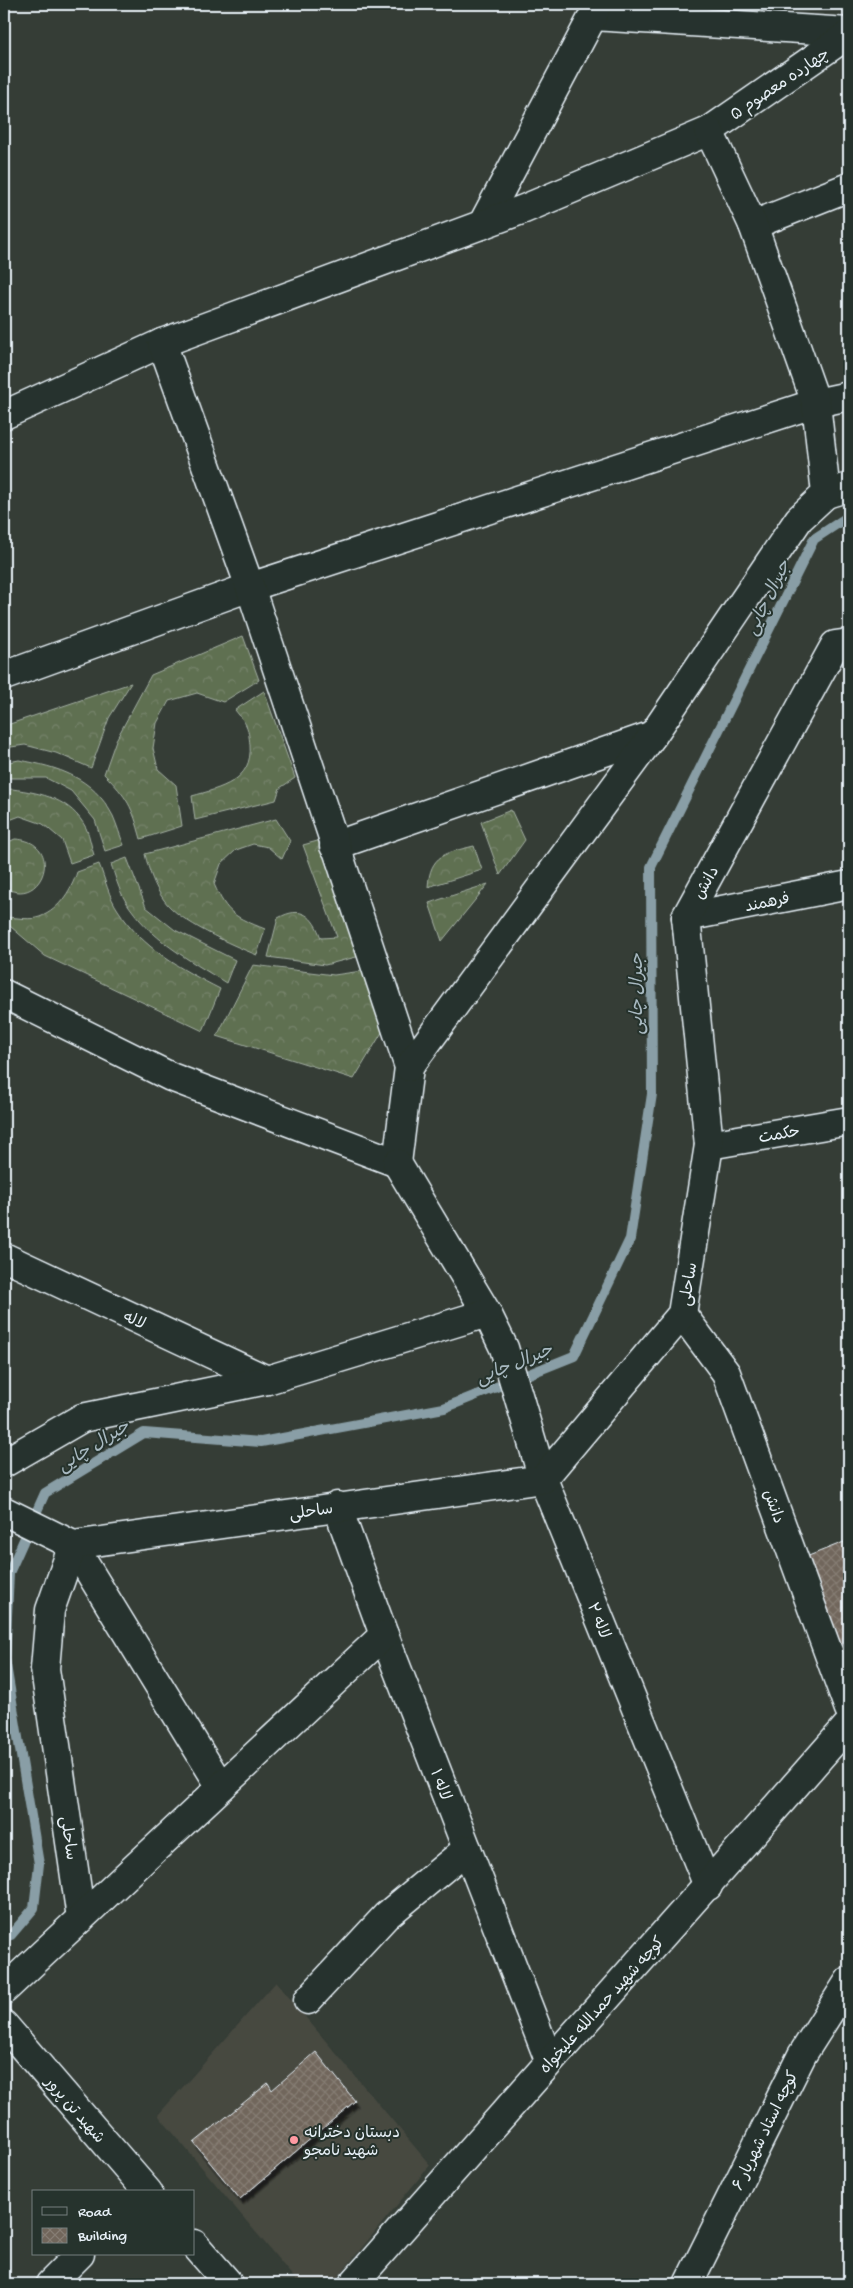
<svg xmlns="http://www.w3.org/2000/svg" width="853" height="2288" font-family="'Gochi Hand','Playpen Sans Arabic',sans-serif">
  <style>
    .built { fill: #474941 }
    .forest { fill: url(#forest-crowns); stroke: #a4b0a4 }
    .lines { fill: none; stroke-linecap: round; stroke-linejoin: round }
    .stream { stroke: #899ea6; stroke-width: 10 }
    .building { fill: url(#building-cross-hatch); stroke: #e8f1f8; filter: url(#shadow) }
    .minor-casing { stroke: #e8f1f8; stroke-width: 31 }
    .minor { stroke: #26332d; stroke-width: 28 }
    .poi-dot { fill: #ff9aa2; stroke: #26332d; stroke-width: 2 }
    .labels { text-anchor: middle; stroke-width: 4; stroke-linejoin: round; paint-order: stroke }
    .street-label { font-size: 16px; fill: #e8f1f8; stroke: #26332d }
    .poi-label { font-size: 16px; fill: #e8f1f8; stroke: #26332d; text-anchor: start }
    .water-label { font-size: 18px; font-style: italic; fill: #a9bac2; stroke: #26332d }
  </style>
  <defs>
    <pattern id="forest-crowns" width="20" height="18" patternUnits="userSpaceOnUse" patternTransform="scale(1.25)"><rect width="20" height="18" fill="#5f6f51"/><path d="M2 6a3 3 0 1 1 6 0M12 15a3 3 0 1 1 6 0" fill="none" stroke="#76846b"/></pattern>
    <pattern id="building-cross-hatch" width="8" height="8" patternUnits="userSpaceOnUse" patternTransform="scale(1.25)"><rect width="8" height="8" fill="#71665b"/><path d="M0 0l8 8M0 8l8-8" fill="none" stroke="#857c73"/></pattern>
    <filter id="shadow"><feDropShadow dx="3" dy="5.5" stdDeviation="1" flood-color="#0009"/></filter>
  </defs>
  <rect width="100%" height="100%" fill="#353d36"/>
  <filter id="ink" filterUnits="userSpaceOnUse"><feTurbulence type="fractalNoise" baseFrequency=".02" numOctaves="2"/><feDisplacementMap in="SourceGraphic" scale="10" xChannelSelector="R" yChannelSelector="G"/><feConvolveMatrix kernelMatrix="1 2 1 2 8 2 1 2 1" color-interpolation-filters="sRGB"/></filter>
  <g filter="url(#ink)">
    <!-- built -->
    <path class="built" d="M276 1982 430 2165 332 2284H299L158 2115Z"/>
    <!-- forest -->
    <g class="forest">
      <path d="M243 636 259 680 223 702 197 693 169 701 157 723 153 748 158 769 176 785 182 826 141 839C132 806 128 798 104 774L116 740 151 675Z"/>
      <path d="M131 683 109 718 91 768 56 753 25 745 4 748V726Z"/>
      <path d="M264 691 295 778 280 788 276 800 195 820 192 796C221 788 253 781 250 745 248 725 247 725 235 710Z"/>
      <path d="M19 760C58 767 93 777 113 816 117 825 120 836 124 845L105 851 95 820 71 791 46 778H4V763Z"/>
      <path d="M12 789C42 793 71 799 86 828 90 836 91 847 94 855L70 863 62 840 43 824 20 816 4 822V791Z"/>
      <path d="M511 810 525 840 500 875 481 822Z"/>
      <path d="M276 819 290 841 282 859 268 847 253 844 236 850 221 864 214 884C227 914 235 917 265 929L257 955C232 945 179 922 164 900 154 886 149 871 145 854Z"/>
      <path d="M15 839C66 841 43 911 4 887V844Z"/>
      <path d="M321 840 360 956 325 965 268 957 278 918C302 905 313 916 321 938L337 937 303 845Z"/>
      <path d="M474 846 482 870 428 887C430 854 446 853 474 846Z"/>
      <path d="M127 858 146 907 175 930 235 960 226 983C188 959 149 939 125 900 119 890 115 876 111 864Z"/>
      <path d="M99 864C105 879 109 897 118 910 143 949 181 969 220 989L203 1031 45 956 4 921V917C14 917 26 920 36 918 57 913 71 891 77 872Z"/>
      <path d="M488 884 442 941 429 903Z"/>
      <path d="M253 965 334 975 362 971 384 1029 354 1079 217 1036Z"/>
    </g>
    <g class="lines">
      <!-- stream -->
      <path class="stream" d="M4 1937 11 1935 34 1908 39 1864 5 1659 9 1573 45 1493 144 1433 261 1442 444 1408 574 1356 630 1239 652 1094 651 867 814 539 849 516"/>
    </g>
    <!-- building -->
    <g class="building">
      <path d="M849 1540V1671L806 1557Z"/>
      <path d="M316 2052 355 2101 240 2199 194 2143 268 2083 272 2090Z"/>
    </g>
    <g class="lines">
      <!-- minor casing -->
      <g class="minor-casing">
        <g id="minor">
          <path d="M593 16 849 32"/>
          <path d="M482 225 593 16 597 4"/>
          <path d="M753 225 849 187"/>
          <path d="M4 415 162 343"/>
          <path d="M826 494 849 487"/>
          <path d="M4 676 250 587 816 403 849 396"/>
          <path d="M334 846 653 735"/>
          <path d="M686 917 849 885"/>
          <path d="M4 994 171 1077 397 1163 409 1067 250 587 162 343 524 209 709 131 849 34"/>
          <path d="M409 1067 653 735 799 519 826 494 816 403 753 225 709 131"/>
          <path d="M709 1145 849 1121"/>
          <path d="M397 1163 487 1313 504 1348 543 1479 708 1886"/>
          <path d="M4 1257 267 1380"/>
          <path d="M682 1314 726 1373 849 1709"/>
          <path d="M4 1463 82 1418 267 1380 487 1313"/>
          <path d="M337 1506 384 1635 549 2060"/>
          <path d="M4 1511 73 1545 221 1787"/>
          <path d="M81 1918 45 1669 50 1610 73 1545 543 1479 682 1314 709 1145 686 917 835 645 849 643"/>
          <path d="M4 1990 384 1635"/>
          <path d="M308 2000 386 1916 467 1849"/>
          <path d="M4 2025 148 2192"/>
          <path d="M194 2244 229 2284"/>
          <path d="M50 2284 80 2254"/>
          <path d="M353 2284C517 2097 685 1912 849 1724"/>
          <path d="M688 2284 802 2055 849 1981"/>
        </g>
      </g>
      <!-- minor -->
      <use href="#minor" class="minor"/>
    </g>
  </g>
  <!-- markers -->
  <circle class="poi-dot" cx="294" cy="2140" r="5"/>
  <g class="labels">
    <!-- street labels -->
    <g class="street-label">
      <text transform="translate(779 83) rotate(-34)" y="6">چهارده معصوم ۵</text>
      <text transform="translate(705 882) rotate(-61)" y="6">دانش</text>
      <text transform="translate(767 901) rotate(-11)" y="6">فرهمند</text>
      <text transform="translate(779 1133) rotate(-10)" y="6">حکمت</text>
      <text transform="translate(687 1284) rotate(-81)" y="6">ساحلی</text>
      <text transform="translate(135 1319) rotate(25)" y="6">لاله</text>
      <text transform="translate(775 1506) rotate(70)" y="6">دانش</text>
      <text transform="translate(311 1510) rotate(-8)" y="6">ساحلی</text>
      <text transform="translate(600 1620) rotate(68)" y="6">لاله ۲</text>
      <text transform="translate(442 1784) rotate(69)" y="6">لاله ۱</text>
      <text transform="translate(70 1838) rotate(82)" y="6">ساحلی</text>
      <text transform="translate(601 2004) rotate(-48)" y="6">کوچه شهید حمدالله علیخواه</text>
      <text transform="translate(76 2109) rotate(49)" y="6">شهید تن پرور</text>
      <text transform="translate(764 2130) rotate(-64)" y="6">کوچه استاد شهریار ۶</text>
    </g>
    <!-- poi labels -->
    <g class="poi-label">
      <text x="304" y="2137">دبستان دخترانه<tspan x="304" dy="18">شهید نامجو</tspan></text>
    </g>
    <!-- water labels -->
    <g class="water-label">
      <text transform="translate(767 597) rotate(-64)" y="6">جیرال چایی</text>
      <text transform="translate(636 994) rotate(-90)" y="6">جیرال چایی</text>
      <text transform="translate(514 1363) rotate(-22)" y="6">جیرال چایی</text>
      <text transform="translate(93 1445) rotate(-32)" y="6">جیرال چایی</text>
    </g>
  </g>
  <!-- margin -->
  <rect width="853" height="2288" fill="none" stroke="#26332d" stroke-width="20"/>
  <rect x="10" y="10" width="833" height="2268" fill="none" stroke="#e8f1f8" stroke-width="2" filter="url(#ink)"/>
  <!-- legend -->
  <rect x="32" y="2190" width="162" height="65" fill="#26332d" stroke="#747f7e"/>
  <rect x="42" y="2207" width="25" height="8" fill="#26332d" stroke="#747f7e"/>
  <text x="78" y="2216" font-size="15" fill="#e8f1f8">Road</text>
  <rect x="42" y="2228" width="25" height="15" fill="url(#building-cross-hatch)" stroke="#747f7e"/>
  <text x="78" y="2240" font-size="15" fill="#e8f1f8">Building</text>
</svg>
